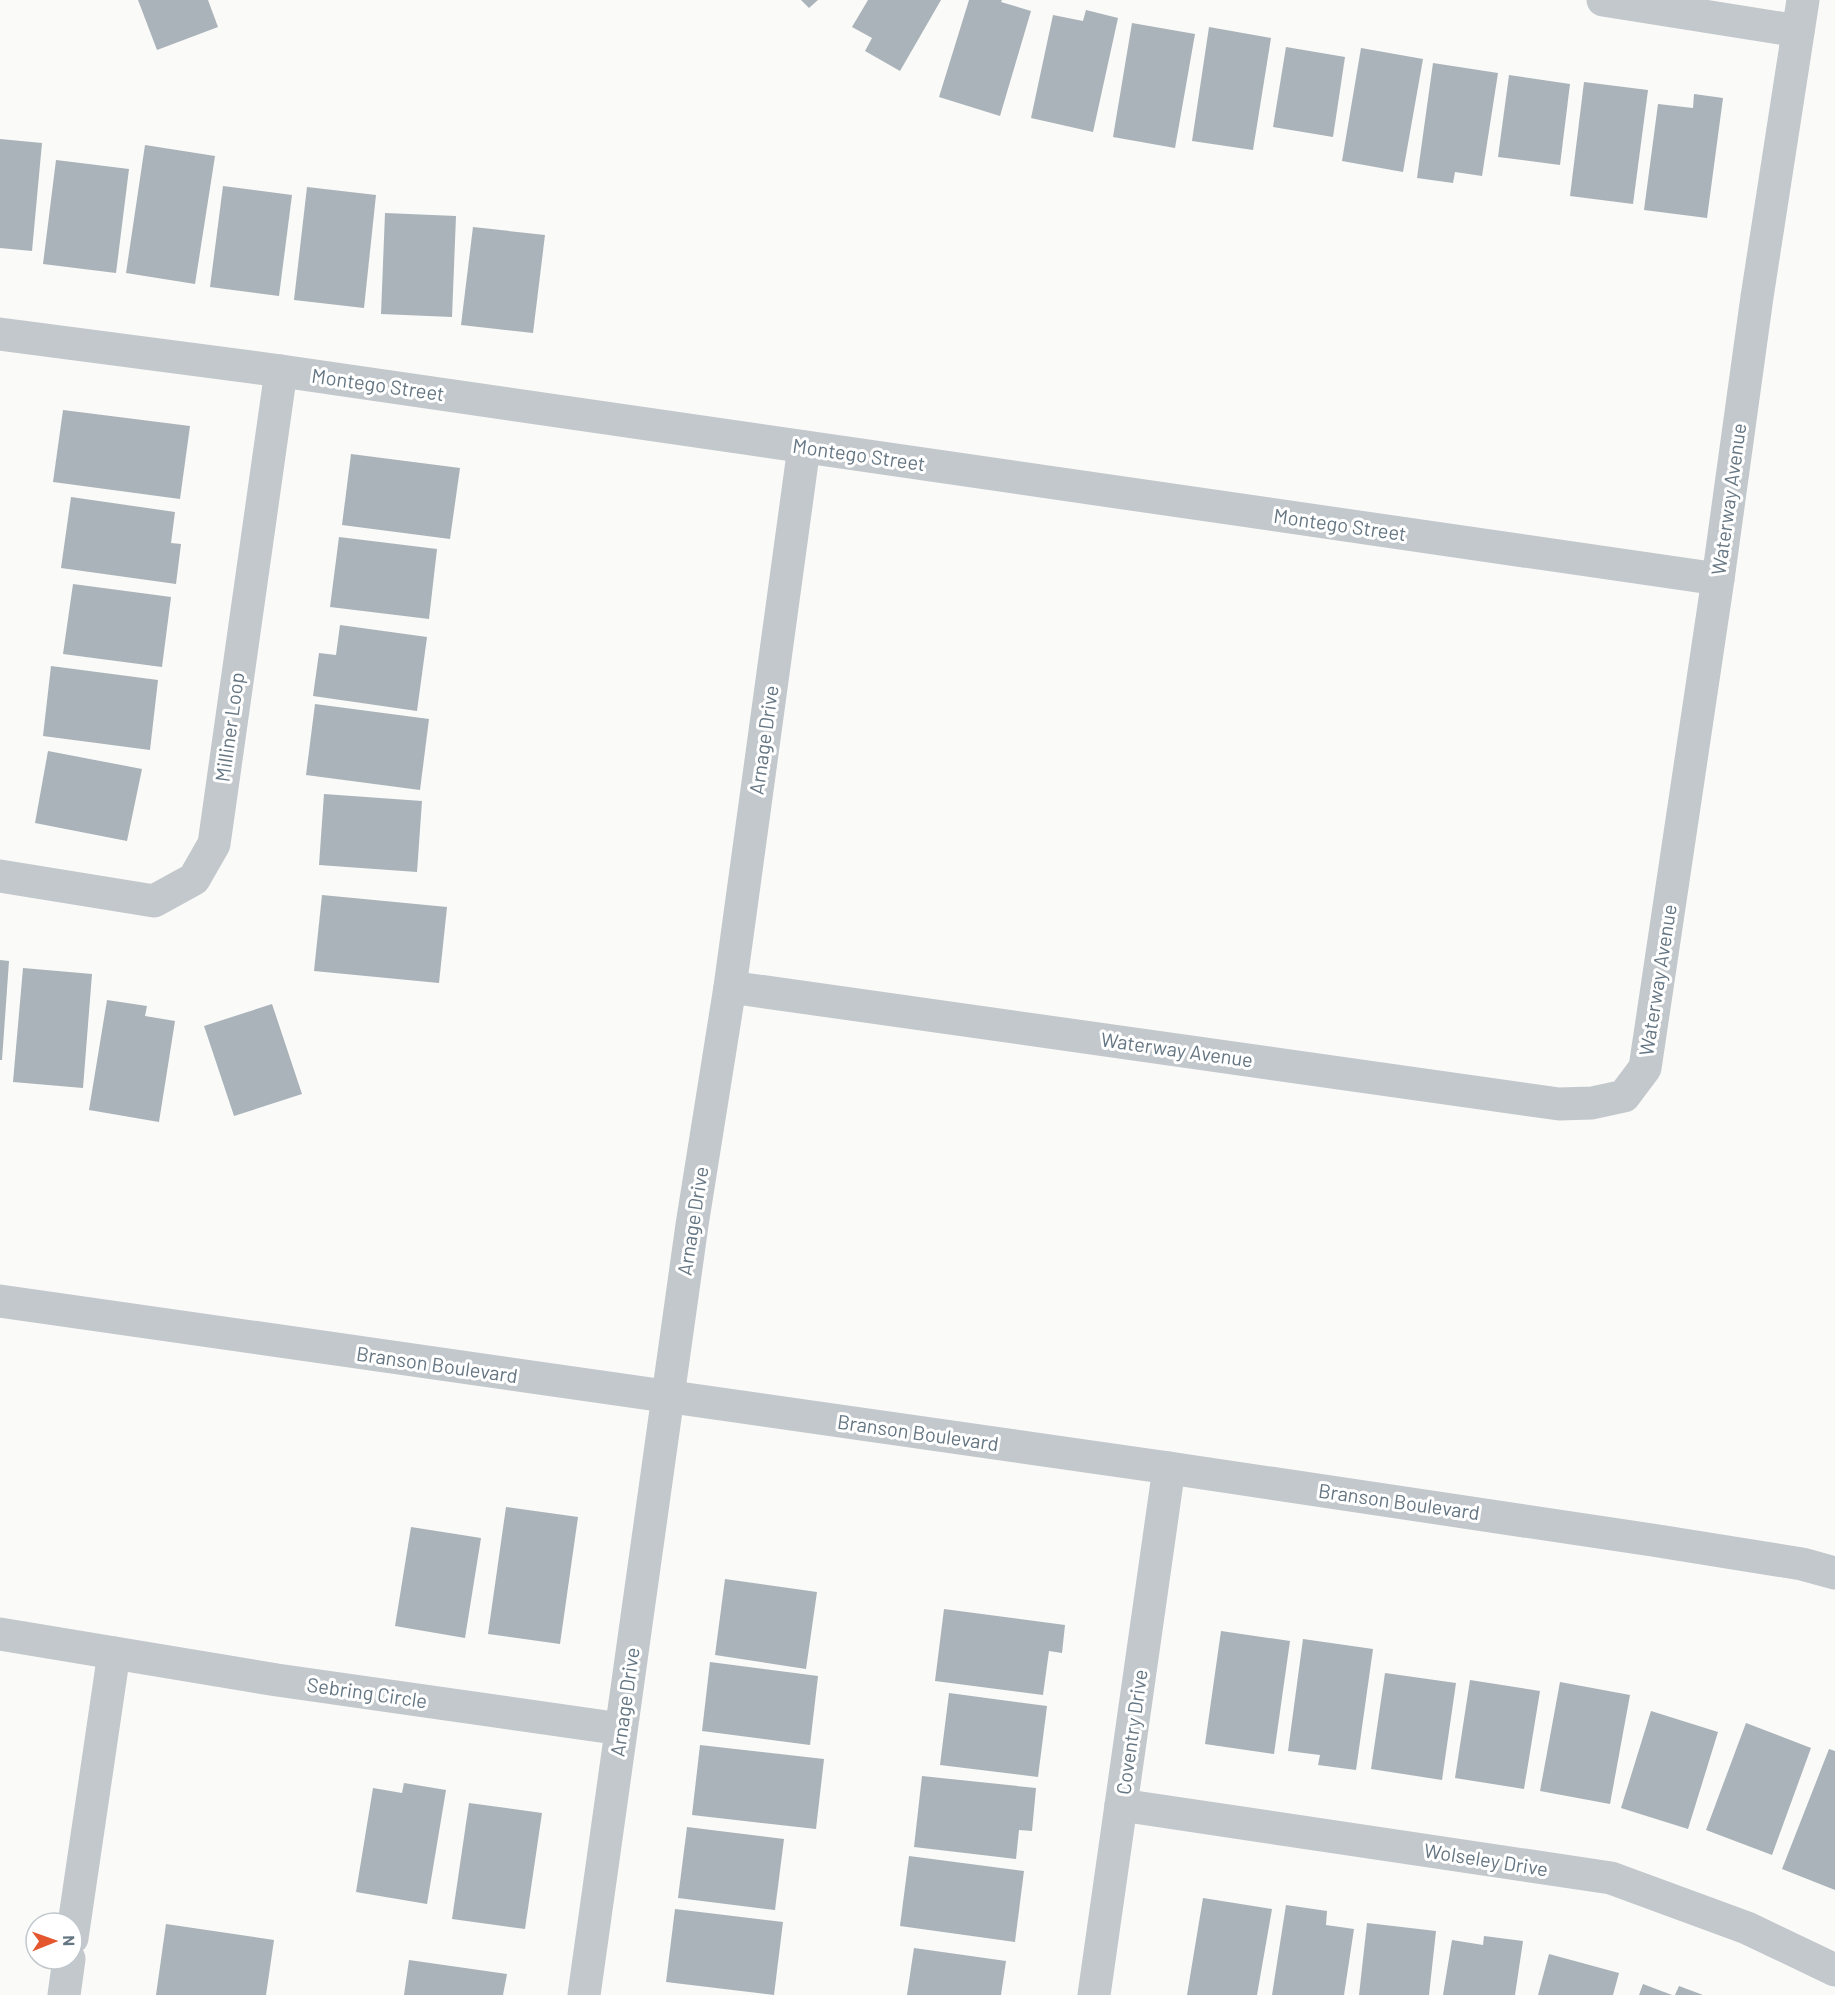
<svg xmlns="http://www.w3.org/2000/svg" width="1835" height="1995" font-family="Barlow,sans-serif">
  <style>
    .building { fill: #aab3b9 }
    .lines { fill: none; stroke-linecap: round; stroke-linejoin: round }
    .minor { stroke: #c3c8cc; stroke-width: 33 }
    .labels { text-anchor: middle; stroke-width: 6; stroke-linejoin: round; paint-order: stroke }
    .street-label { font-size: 20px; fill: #657683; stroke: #fff }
  </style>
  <rect width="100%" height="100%" fill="#fafaf8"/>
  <!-- building -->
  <g class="building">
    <path d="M138 0H208L218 27 157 50Z"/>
    <path d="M801 0H818L809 8Z"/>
    <path d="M868 0H941L900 71 865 51 872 38 852 27Z"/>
    <path d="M969 0H1002L1001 2 1031 11 1000 116 939 97Z"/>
    <path d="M1086 10 1118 18 1093 132 1031 118 1053 15 1083 21Z"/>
    <path d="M1132 23 1195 34 1175 148 1113 137Z"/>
    <path d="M1209 27 1271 38 1253 150 1192 141Z"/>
    <path d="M1286 47 1345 57 1333 137 1273 127Z"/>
    <path d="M1361 48 1423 59 1403 172 1342 161Z"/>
    <path d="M1433 63 1498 73 1482 176 1455 172 1453 183 1417 178Z"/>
    <path d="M1509 75 1570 84 1560 165 1498 157Z"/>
    <path d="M1584 82 1648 90 1633 204 1570 196Z"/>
    <path d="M1694 94 1723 98 1707 218 1644 210 1658 104 1693 108Z"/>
    <path d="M0 139 42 143 32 251 0 248Z"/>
    <path d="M145 145 215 156 195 284 126 273Z"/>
    <path d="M56 160 129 169 116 273 43 264Z"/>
    <path d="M223 186 292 195 279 296 210 287Z"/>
    <path d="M307 187 376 195 364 308 294 300Z"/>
    <path d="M385 213 456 216 452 317 381 314Z"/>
    <path d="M473 227 545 235 533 333 461 325Z"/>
    <path d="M63 410 190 426 180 499 53 482Z"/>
    <path d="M351 454 460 468 450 539 342 525Z"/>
    <path d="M71 497 175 512 171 543 181 544 176 584 61 568Z"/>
    <path d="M339 537 437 549 429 619 330 607Z"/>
    <path d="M73 584 171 597 162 667 63 654Z"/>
    <path d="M340 625 427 637 417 711 313 696 319 653 336 655Z"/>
    <path d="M51 666 158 680 150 750 43 736Z"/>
    <path d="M315 704 429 719 420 790 306 775Z"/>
    <path d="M48 751 142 769 127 841 35 823Z"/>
    <path d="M324 794 422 801 417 872 319 865Z"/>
    <path d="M322 895 447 907 439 983 314 971Z"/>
    <path d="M0 960 9 961 2 1060H0Z"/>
    <path d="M23 968 92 974 83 1088 13 1082Z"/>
    <path d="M107 1000 147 1006 145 1016 175 1021 159 1122 89 1110Z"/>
    <path d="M272 1004 302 1094 234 1116 204 1026Z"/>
    <path d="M506 1507 578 1517 560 1644 488 1634Z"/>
    <path d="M411 1527 481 1538 465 1638 395 1626Z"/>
    <path d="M725 1579 817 1592 806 1669 715 1655Z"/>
    <path d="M944 1609 1065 1625 1062 1653 1049 1651 1043 1695 935 1681Z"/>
    <path d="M1221 1631 1290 1641 1274 1754 1205 1744Z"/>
    <path d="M1303 1639 1373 1649 1356 1770 1318 1765 1320 1755 1288 1751Z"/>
    <path d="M710 1662 818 1676 810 1745 702 1731Z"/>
    <path d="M1385 1673 1456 1683 1442 1780 1371 1769Z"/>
    <path d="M1470 1680 1540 1691 1524 1789 1455 1778Z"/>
    <path d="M1560 1682 1630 1695 1610 1804 1540 1791Z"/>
    <path d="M949 1693 1047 1706 1038 1777 940 1765Z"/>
    <path d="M1651 1711 1718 1732 1688 1829 1621 1808Z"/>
    <path d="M1746 1723 1811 1748 1772 1855 1706 1830Z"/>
    <path d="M700 1745 824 1759 816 1829 692 1815Z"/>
    <path d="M1829 1749 1835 1751V1890L1782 1869Z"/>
    <path d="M922 1776 1036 1788 1032 1831 1019 1830 1016 1859 914 1847Z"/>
    <path d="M404 1783 446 1790 427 1904 356 1892 373 1788 402 1793Z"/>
    <path d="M469 1803 542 1813 525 1929 452 1919Z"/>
    <path d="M687 1827 784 1839 775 1910 678 1898Z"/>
    <path d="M909 1856 1024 1871 1015 1942 900 1926Z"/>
    <path d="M1203 1898 1272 1909 1257 1995H1187Z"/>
    <path d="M1286 1905 1327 1911 1326 1925 1354 1929 1344 1995H1272Z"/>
    <path d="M675 1909 783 1922 774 1995 666 1982Z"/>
    <path d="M1367 1923 1436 1931 1429 1995H1359Z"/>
    <path d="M166 1924 274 1940 266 1995H156Z"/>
    <path d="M1484 1936 1523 1941 1515 1995H1443L1452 1940 1483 1945Z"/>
    <path d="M914 1948 1006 1961 1001 1995H907Z"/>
    <path d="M1549 1954 1619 1973 1613 1995H1538Z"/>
    <path d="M409 1960 507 1974 503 1995H404Z"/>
    <path d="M1643 1984 1672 1995H1639Z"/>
    <path d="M1679 1986 1703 1995H1675Z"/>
  </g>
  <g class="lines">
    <!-- minor -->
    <g class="minor">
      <path d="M1603 0 1798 31"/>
      <path d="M0 334 281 371 1718 579"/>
      <path d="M0 876 154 901 194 879 214 844 281 371"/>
      <path d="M730 987 1559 1104 1592 1103 1624 1096 1645 1068 1718 579 1757 297 1803 0"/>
      <path d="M0 1301 1169 1468 1652 1540 1802 1564 1835 1573"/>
      <path d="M0 1634 277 1680 621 1729"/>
      <path d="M1121 1805 1611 1878 1747 1928 1835 1970"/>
      <path d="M72 1938 114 1653"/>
      <path d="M64 1995 69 1959"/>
      <path d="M584 1995 692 1225 730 987 804 447"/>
      <path d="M1094 1995 1169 1468"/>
    </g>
  </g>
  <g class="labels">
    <!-- street labels -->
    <g class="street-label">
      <text transform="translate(378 385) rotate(8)" y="7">Montego Street</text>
      <text transform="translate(859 455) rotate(8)" y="7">Montego Street</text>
      <text transform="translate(1729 499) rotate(-82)" y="7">Waterway Avenue</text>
      <text transform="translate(1340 525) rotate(8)" y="7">Montego Street</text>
      <text transform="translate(230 727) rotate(-82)" y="7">Milliner Loop</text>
      <text transform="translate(764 740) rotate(-82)" y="7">Arnage Drive</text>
      <text transform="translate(1658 980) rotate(-81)" y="7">Waterway Avenue</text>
      <text transform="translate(1177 1050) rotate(8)" y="7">Waterway Avenue</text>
      <text transform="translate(693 1221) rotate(-81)" y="7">Arnage Drive</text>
      <text transform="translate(437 1365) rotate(8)" y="7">Branson Boulevard</text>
      <text transform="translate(918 1433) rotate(8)" y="7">Branson Boulevard</text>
      <text transform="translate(1399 1502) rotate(8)" y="7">Branson Boulevard</text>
      <text transform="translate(367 1693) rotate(8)" y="7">Sebring Circle</text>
      <text transform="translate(625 1702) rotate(-82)" y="7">Arnage Drive</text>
      <text transform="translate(1132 1732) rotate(-82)" y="7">Coventry Drive</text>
      <text transform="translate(1486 1860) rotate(9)" y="7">Wolseley Drive</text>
    </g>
  </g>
  <!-- north arrow -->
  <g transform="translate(54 1941) rotate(89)"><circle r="28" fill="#ffffff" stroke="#c1c8cd" stroke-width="1.5"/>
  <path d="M0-4.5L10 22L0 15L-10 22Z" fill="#e4572e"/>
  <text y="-9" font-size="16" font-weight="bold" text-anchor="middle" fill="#657683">N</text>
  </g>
</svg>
